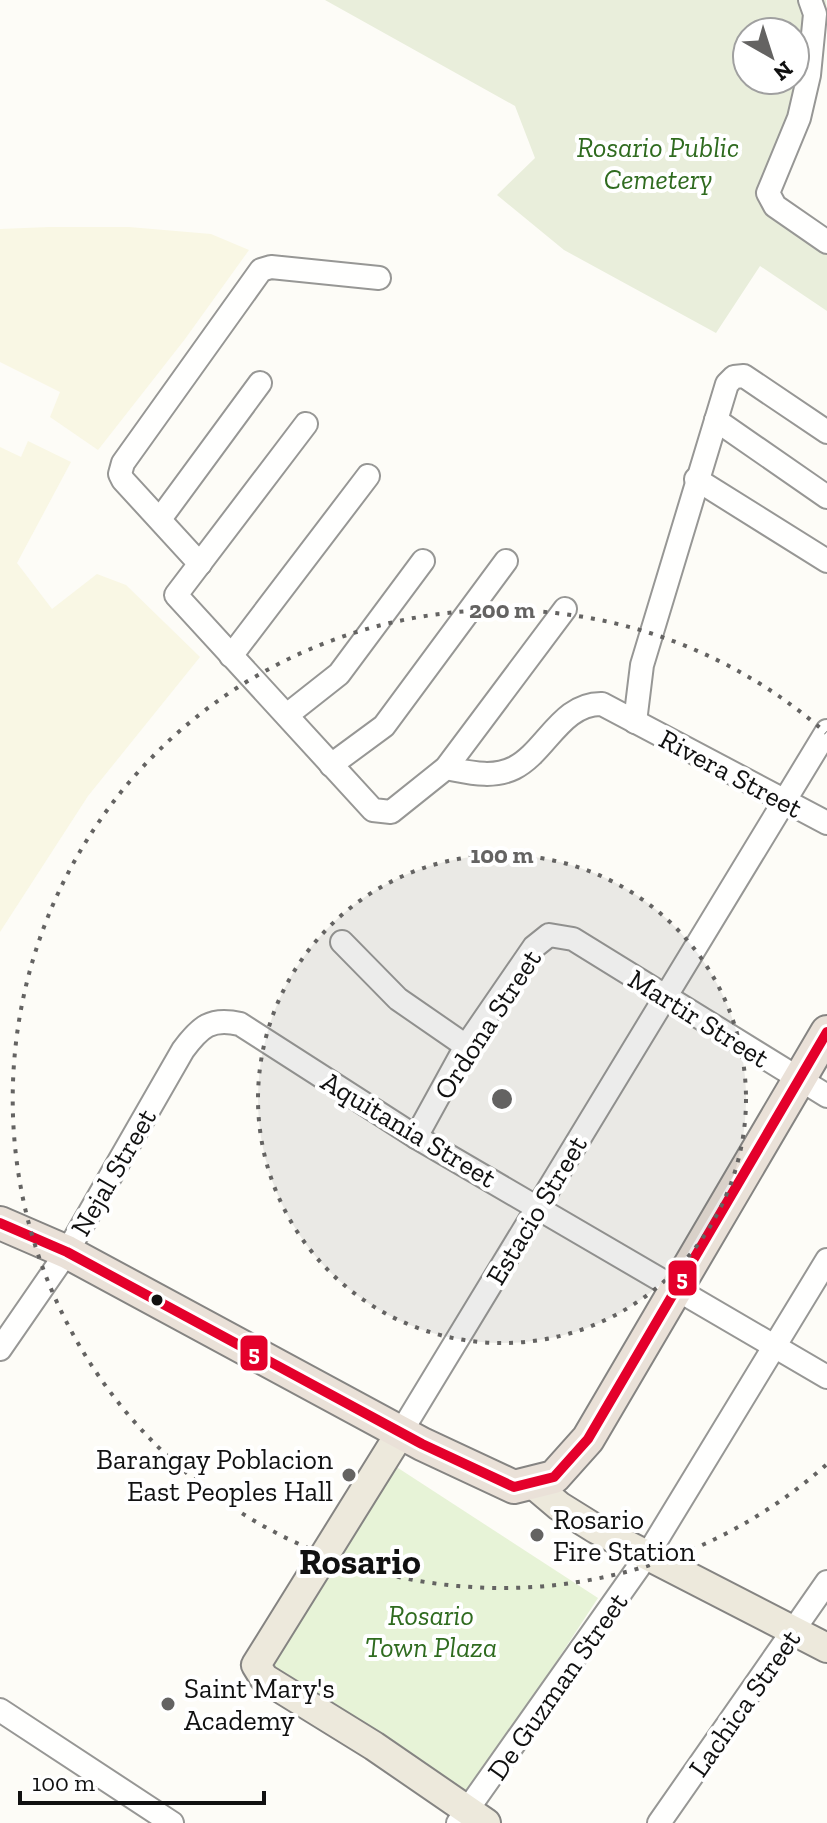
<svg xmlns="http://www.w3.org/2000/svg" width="827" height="1823" font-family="'Zilla Slab',serif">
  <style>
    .farmland { fill: #f9f7e4 }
    .green { fill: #e7f3d7 }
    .cemetery { fill: #e9eedb; fill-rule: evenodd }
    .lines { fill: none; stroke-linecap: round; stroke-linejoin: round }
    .minor-casing { stroke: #979795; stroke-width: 26 }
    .major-casing { stroke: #858482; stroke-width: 32 }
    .highway-casing { stroke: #858482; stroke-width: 36 }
    .minor { stroke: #fffffe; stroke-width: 22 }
    .major { stroke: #ede9dc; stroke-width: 28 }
    .highway { stroke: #eae1d8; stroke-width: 32 }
    .bus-1-casing { stroke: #fff; stroke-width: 16 }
    .bus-1 { stroke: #e4002b; stroke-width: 10 }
    .ring { fill: none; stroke: #646362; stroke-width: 4; stroke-dasharray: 4 8 }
    .bus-dot { fill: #111; stroke: #fff; stroke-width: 3 }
    .poi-dot { fill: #646362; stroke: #fff; stroke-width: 3 }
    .labels { text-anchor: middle; stroke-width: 8; stroke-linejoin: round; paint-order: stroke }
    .park-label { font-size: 28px; font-style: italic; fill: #2f6b1f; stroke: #fff }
    .street-label { font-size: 28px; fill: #111; stroke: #fff }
    .poi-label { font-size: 28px; fill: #111; stroke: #fff; text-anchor: start }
    .district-label { font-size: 36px; font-weight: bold; fill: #111; stroke: #fff }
    .centre { fill: #646362; stroke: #fff; stroke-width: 4 }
    .ring-label { font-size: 24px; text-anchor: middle; font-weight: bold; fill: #646362; stroke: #fff; stroke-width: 8; stroke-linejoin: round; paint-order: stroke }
    .line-badge { stroke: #fff; stroke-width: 3 }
    .badge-label { font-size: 22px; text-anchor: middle; font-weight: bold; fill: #fff }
  </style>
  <rect width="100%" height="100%" fill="#fdfcf7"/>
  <!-- farmland -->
  <g class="farmland">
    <path d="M49 227H129L211 234 249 250 185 339 98 450 50 417 60 392 0 362V229Z"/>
    <path d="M28 441 71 462 17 563 52 609 97 574 126 585 200 657 88 796 0 932V447L21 457Z"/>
  </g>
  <!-- green -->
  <path class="green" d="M395 1466 598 1598 467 1798 264 1665Z"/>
  <!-- cemetery -->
  <path class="cemetery" d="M325 0H826L827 13 783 173 781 195 827 232V311L760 266 716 333 564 250 497 195 535 158 515 106ZM747 32H795V80H747Z"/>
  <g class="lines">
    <!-- minor casing -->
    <g class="minor-casing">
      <g id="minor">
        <path d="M810 0 815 14 809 75 799 118 768 193 775 206 827 242"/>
        <path d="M716 420 827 497"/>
        <path d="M306 424 176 595 373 810 391 812 446 768 565 609"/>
        <path d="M696 479 827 561"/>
        <path d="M160 519 260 383"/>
        <path d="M200 564 123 480 120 474 123 463 261 270 271 267 379 278"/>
        <path d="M231 656 368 476"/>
        <path d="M287 715 339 674 423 561"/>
        <path d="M635 722 642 665 727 384 734 377 744 376 827 432"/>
        <path d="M331 765 384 726 506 561"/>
        <path d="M446 768C468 772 492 779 514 768 546 752 561 703 602 704L827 823"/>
        <path d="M342 942 398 999 466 1046"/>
        <path d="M416 1137 466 1046 534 947 549 935 573 939 827 1096"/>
        <path d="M0 1349 67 1252 183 1050C200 1027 211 1017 240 1024L416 1137 827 1377"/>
        <path d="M401 1432 827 731"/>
        <path d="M0 1710 172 1823"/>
        <path d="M458 1823 648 1554 827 1260"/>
        <path d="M659 1823 827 1582"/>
      </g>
    </g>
    <!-- major casing -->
    <g class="major-casing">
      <g id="major">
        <path d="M401 1432 256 1665 264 1678 374 1746 486 1823"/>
        <path d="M533 1484 559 1506 596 1529 827 1648"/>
      </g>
    </g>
    <!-- highway casing -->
    <g class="highway-casing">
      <path id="highway" d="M0 1223 67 1252 422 1444 514 1487 554 1477 588 1439 827 1032"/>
    </g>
    <!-- minor -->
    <use href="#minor" class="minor"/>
    <!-- major -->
    <use href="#major" class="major"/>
    <!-- highway -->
    <use href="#highway" class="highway"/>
    <!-- bus-1 casing -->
    <g class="bus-1-casing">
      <path id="bus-1" d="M0 1223 67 1252 422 1444 514 1487 554 1477 588 1439 827 1032"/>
    </g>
    <!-- bus-1 -->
    <use href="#bus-1" class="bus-1"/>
  </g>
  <!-- distance rings -->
  <circle cx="502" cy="1099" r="244" fill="#646362" fill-opacity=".12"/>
  <g class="ring">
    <circle cx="502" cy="1099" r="244"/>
    <path d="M826 1465A489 489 0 1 1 826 733"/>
  </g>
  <!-- markers -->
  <circle class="bus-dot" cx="157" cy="1300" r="7"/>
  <g class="poi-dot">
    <circle cx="349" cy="1475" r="8"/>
    <circle cx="537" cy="1535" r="8"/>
    <circle cx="168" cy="1704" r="8"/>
  </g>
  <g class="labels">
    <!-- park labels -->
    <g class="park-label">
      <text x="658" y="157">Rosario Public<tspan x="658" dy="32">Cemetery</tspan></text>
      <text x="431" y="1625">Rosario<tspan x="431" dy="32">Town Plaza</tspan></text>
    </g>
    <!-- street labels -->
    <g class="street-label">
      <text transform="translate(731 773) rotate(28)" y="10">Rivera Street</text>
      <text transform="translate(699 1018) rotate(32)" y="10">Martir Street</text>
      <text transform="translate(487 1024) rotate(-57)" y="10">Ordona Street</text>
      <text transform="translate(409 1129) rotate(31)" y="10">Aquitania Street</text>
      <text transform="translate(113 1172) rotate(-60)" y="10">Nejal Street</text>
      <text transform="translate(536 1210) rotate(-59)" y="10">Estacio Street</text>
      <text transform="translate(557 1686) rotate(-55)" y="10">De Guzman Street</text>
      <text transform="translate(744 1703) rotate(-55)" y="10">Lachica Street</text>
    </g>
    <!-- poi labels -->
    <g class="poi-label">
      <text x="333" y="1469" text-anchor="end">Barangay Poblacion<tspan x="333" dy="32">East Peoples Hall</tspan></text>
      <text x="553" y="1529">Rosario<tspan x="553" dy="32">Fire Station</tspan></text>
      <text x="184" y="1698">Saint Mary's<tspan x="184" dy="32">Academy</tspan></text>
    </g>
    <!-- district labels -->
    <g class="district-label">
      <text x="360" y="1574">Rosario</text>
    </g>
  </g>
  <circle cx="502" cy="1099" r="12" class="centre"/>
  <g class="ring-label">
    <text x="502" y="618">200 m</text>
    <text x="502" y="863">100 m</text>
  </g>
  <g class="line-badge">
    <rect x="667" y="1259" width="31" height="38" rx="8" fill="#e4002b"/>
    <rect x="239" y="1334" width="30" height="38" rx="8" fill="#e4002b"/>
  </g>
  <g class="badge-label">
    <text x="682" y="1286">5</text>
    <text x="254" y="1361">5</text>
  </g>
  <!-- north arrow -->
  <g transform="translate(771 56) rotate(141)"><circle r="38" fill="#ffffff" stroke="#a0a0a0" stroke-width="2"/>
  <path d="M0-6L14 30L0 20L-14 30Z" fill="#646362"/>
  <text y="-12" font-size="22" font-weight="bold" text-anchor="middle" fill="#111111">N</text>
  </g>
  <!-- scale -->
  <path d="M20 1791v12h244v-12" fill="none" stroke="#111111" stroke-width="4"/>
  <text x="32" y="1791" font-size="24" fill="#111111" stroke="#ffffff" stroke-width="6" paint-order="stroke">100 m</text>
</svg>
